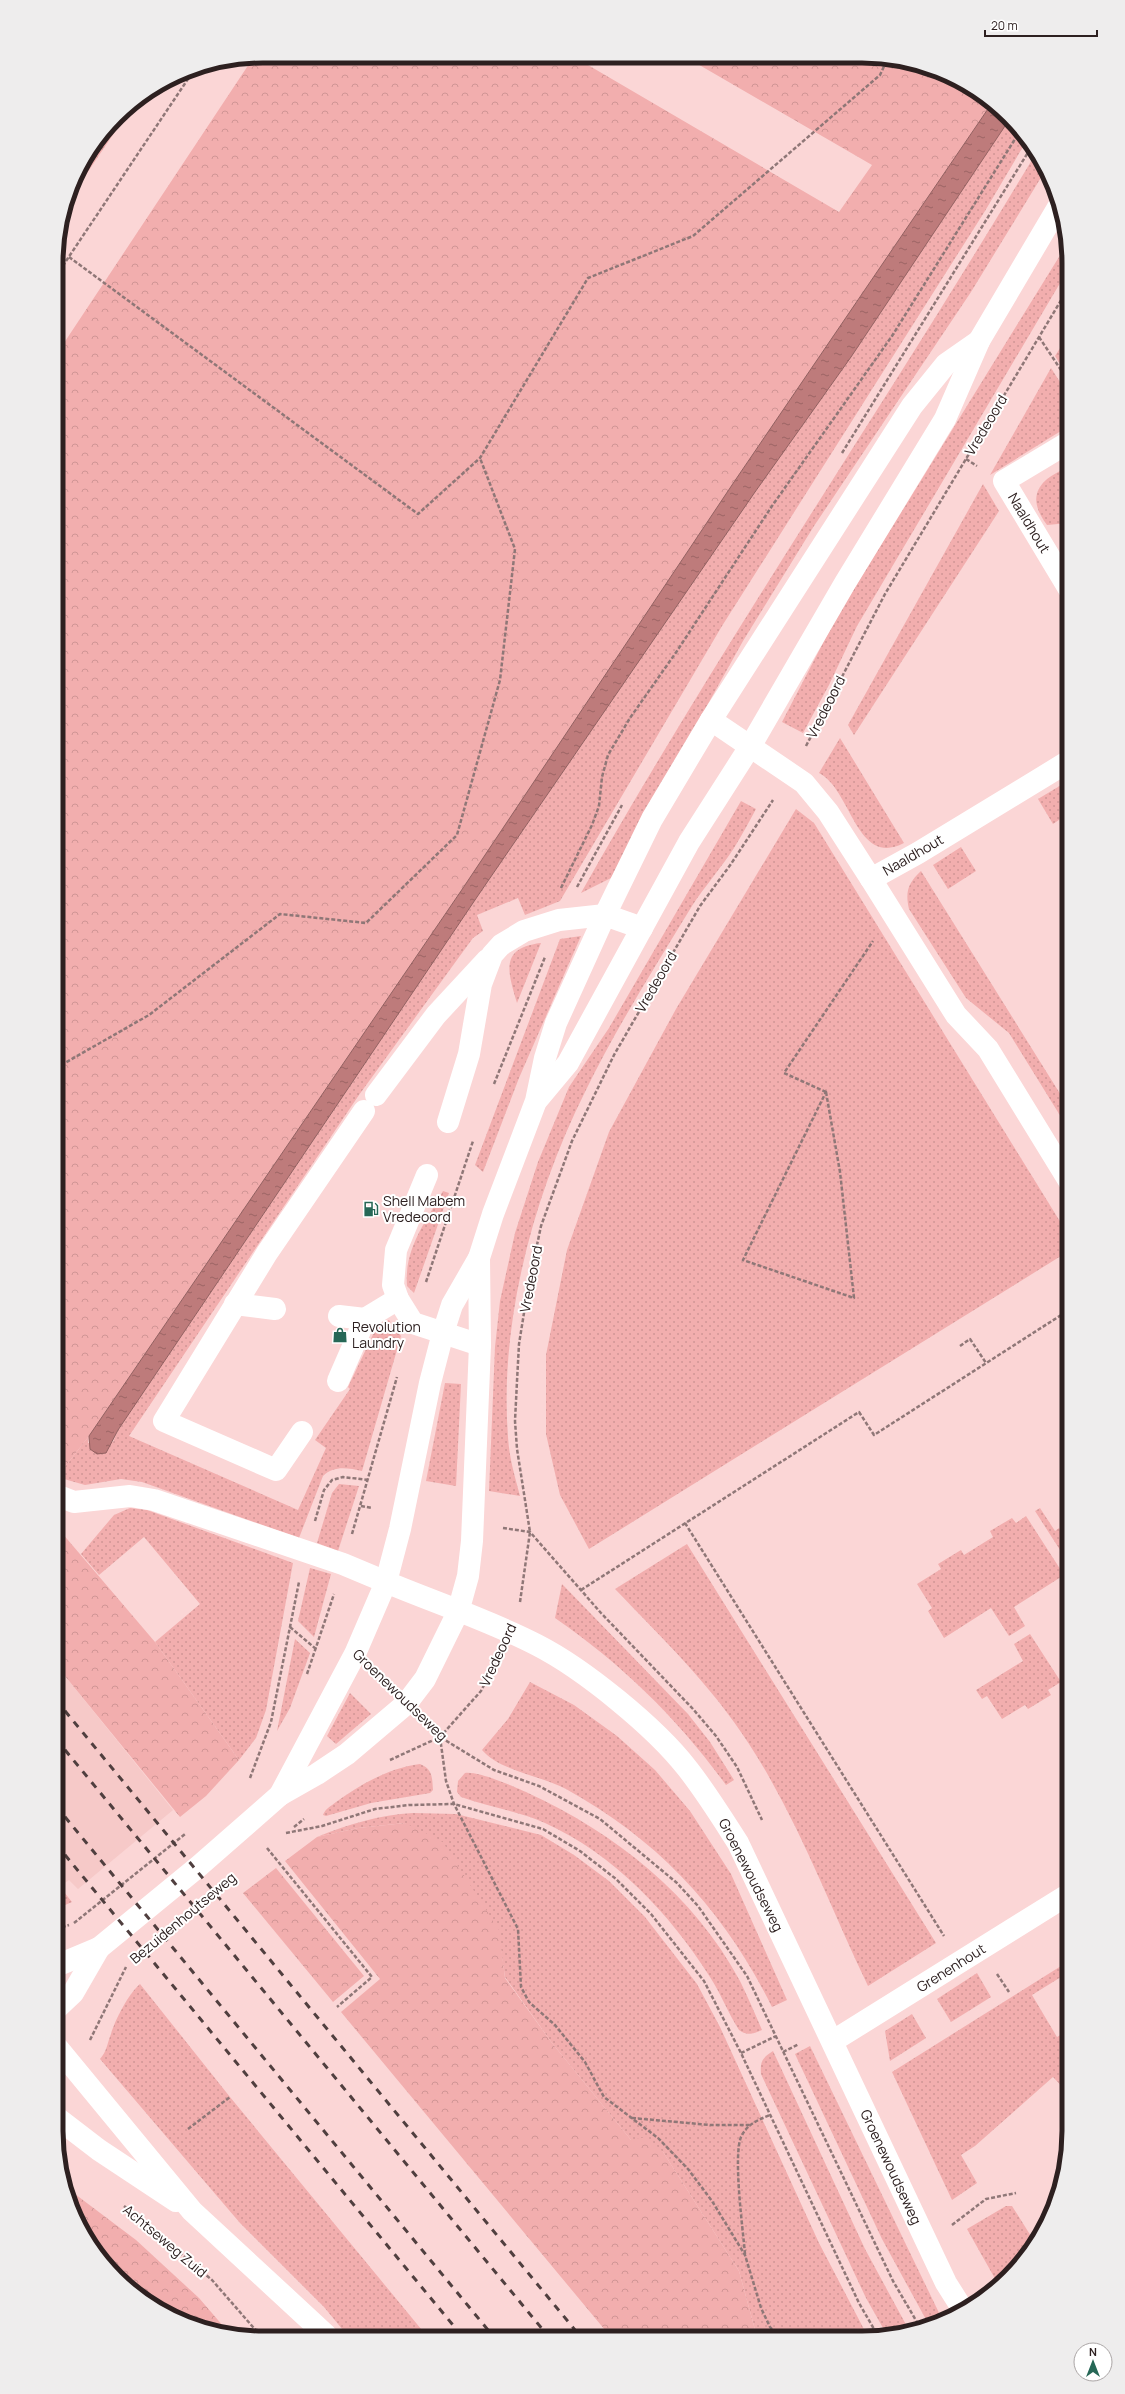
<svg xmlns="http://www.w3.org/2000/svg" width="1125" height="2394" font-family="Manrope,sans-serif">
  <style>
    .built { fill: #f6c9c8 }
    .grass { fill: url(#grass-dots) }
    .forest { fill: url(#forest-crowns) }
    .water { fill: url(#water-ripples); stroke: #926060 }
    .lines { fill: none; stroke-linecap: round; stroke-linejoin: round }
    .path { stroke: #8f7777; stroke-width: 2.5; stroke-dasharray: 4 2; stroke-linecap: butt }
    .lane { stroke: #fff; stroke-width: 22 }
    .street { stroke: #fff; stroke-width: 22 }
    .secondary { stroke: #fff; stroke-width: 22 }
    .rail { stroke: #503f3f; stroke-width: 3; stroke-dasharray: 7 7; stroke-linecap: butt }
    .labels { text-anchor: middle; stroke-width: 4; stroke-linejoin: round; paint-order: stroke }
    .street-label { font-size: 14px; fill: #2d2020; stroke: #fff }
    .poi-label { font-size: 14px; fill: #2d2020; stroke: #fff; text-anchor: start }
    .rim { fill: none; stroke: #2d2020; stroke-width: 5 }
  </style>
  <defs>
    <pattern id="grass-dots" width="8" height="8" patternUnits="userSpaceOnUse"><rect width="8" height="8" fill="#f2aeae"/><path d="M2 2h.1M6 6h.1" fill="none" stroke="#d09595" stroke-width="1.8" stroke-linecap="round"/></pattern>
    <pattern id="forest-crowns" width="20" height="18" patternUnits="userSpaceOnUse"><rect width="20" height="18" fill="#f2aeae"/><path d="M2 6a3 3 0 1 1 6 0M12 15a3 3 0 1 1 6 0" fill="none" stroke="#d09595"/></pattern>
    <pattern id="water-ripples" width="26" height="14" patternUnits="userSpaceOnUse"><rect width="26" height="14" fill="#be7b7b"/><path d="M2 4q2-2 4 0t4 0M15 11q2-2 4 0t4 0" fill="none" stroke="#9b6464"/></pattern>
  </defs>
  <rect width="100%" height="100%" fill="#fbd6d6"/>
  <!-- built -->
  <path class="built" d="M56 1665 173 1810 78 1889 69 1880 59 1887 56 1883Z"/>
  <!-- grass -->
  <g class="grass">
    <path d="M1009 120 1027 140 985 211 722 626 560 901 525 915 518 898 477 915 483 931 473 938 462 953 359 1095 129 1436 298 1510 326 1448 315 1440 350 1389 348 1387 378 1324 389 1320 401 1336 362 1471C348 1468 334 1465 323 1476L299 1538 142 1482 121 1479 85 1485 57 1477 89 1436 88 1443 113 1442 118 1430 477 897 755 492 851 357Z"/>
    <path d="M1036 153 1045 171 971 292 814 526 743 641 611 878 581 893C723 641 888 401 1036 153Z"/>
    <path d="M1067 244 1069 268 857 626 829 685 803 733 782 722 836 618Z"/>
    <path d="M1069 334V378L1055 356Z"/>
    <path d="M1051 368 1069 396V426L990 475Z"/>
    <path d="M1069 467V523L1047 525C1025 496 1039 479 1069 467Z"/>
    <path d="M983 484 999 511 854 735 848 725Z"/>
    <path d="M840 738 904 843C856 868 852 790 819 773Z"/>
    <path d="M1063 784 1069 793V813L1053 824 1038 799Z"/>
    <path d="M741 801 756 809C749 822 742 835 734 848 721 868 705 886 692 906 655 967 616 1028 585 1092 534 1194 499 1322 508 1437 509 1457 515 1477 520 1496L489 1491 495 1347 500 1301 515 1233 538 1162 569 1087 609 1028Z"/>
    <path d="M796 809 814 823 1069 1236V1251L589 1549 560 1495 546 1434V1355L567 1250 609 1132 676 1009Z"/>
    <path d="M961 847 976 871 948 889 933 865Z"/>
    <path d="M921 871 1069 1108V1130L1009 1033 966 998 909 909C905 892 908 883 921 871Z"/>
    <path d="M581 936 519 1078 483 1172 475 1165 560 939Z"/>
    <path d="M541 943 517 1003C508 972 499 948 541 943Z"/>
    <path d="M443 1191 449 1193 414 1293 407 1286C404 1248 426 1222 443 1191Z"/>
    <path d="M445 1383 461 1384 456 1486 426 1481Z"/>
    <path d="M339 1484 359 1486 338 1551 317 1543 332 1493Z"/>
    <path d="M130 1508 147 1510 293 1563 266 1710 256 1738 239 1760 155 1642 200 1604 144 1537 99 1575 81 1554 114 1515Z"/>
    <path d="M1040 1508 1055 1531 1059 1528 1069 1543V1564L1035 1511Z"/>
    <path d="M1026 1516 1064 1575 1014 1607 1025 1626 1009 1636 991 1608 944 1638 928 1611 932 1608 917 1584 941 1569 938 1564 961 1550 964 1555 993 1537 990 1531 1012 1518 1016 1523Z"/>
    <path d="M687 1544 936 1943 868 1986C829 1905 798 1819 749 1744 712 1686 663 1639 615 1589Z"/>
    <path d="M310 1568 331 1574 314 1637 298 1621Z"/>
    <path d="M562 1584 688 1714 710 1742 734 1780 726 1785C678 1719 622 1664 555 1618Z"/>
    <path d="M1030 1634 1061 1682 1048 1690 1051 1695 1028 1709 1025 1705 1002 1719 987 1696 982 1699 976 1690 1023 1661 1014 1644Z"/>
    <path d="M295 1639 310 1653 290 1708 277 1731Z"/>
    <path d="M530 1682 574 1705 617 1736 655 1770 690 1811 731 1874 787 2000 772 2007C725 1912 660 1841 566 1789 542 1776 500 1771 482 1750L508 1719Z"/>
    <path d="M350 1693 371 1714 336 1744 327 1736Z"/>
    <path d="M420 1764C433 1769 432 1778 433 1790L430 1793 371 1803 326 1816 323 1815C325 1809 331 1806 336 1802 361 1784 389 1768 420 1764Z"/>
    <path d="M465 1773C479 1771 515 1787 528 1793 615 1833 694 1895 740 1981 748 1997 755 2014 762 2030 753 2034 747 2036 739 2030 728 2013 721 1994 710 1977 670 1914 614 1854 545 1823 519 1811 489 1807 461 1797L457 1792 458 1781Z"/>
    <path d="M413 1813 456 1814 541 1835 574 1855 609 1881 645 1917 697 1984 720 2027 819 2243 868 2337H757L739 2271 663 2152 631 2140 552 2043 505 1977 498 1930 405 1823 358 1828 317 1837C349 1824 379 1815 413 1813Z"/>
    <path d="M56 1878 62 1885 60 1887 72 1902 56 1909Z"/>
    <path d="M1069 1961V1972L1032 1995 1057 2037 1064 2033 1069 2040V2094L1053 2077 975 2146 961 2155 977 2183 952 2200 892 2072Z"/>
    <path d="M977 1973 991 1997 951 2022 937 1999Z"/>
    <path d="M140 1984 230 2097 426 2335H347L324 2307 240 2223 100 2059C107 2051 107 2044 111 2034 115 2020 129 1993 140 1984Z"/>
    <path d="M912 2014 926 2038 890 2061 885 2031Z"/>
    <path d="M810 2046 942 2319 929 2325 882 2239 795 2054Z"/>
    <path d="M773 2051 865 2249 910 2332 887 2335 866 2298 761 2074C760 2062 762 2058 773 2051Z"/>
    <path d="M1006 2206H1012L1034 2241 1018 2267 998 2284 967 2229Z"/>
  </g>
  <!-- forest -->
  <g class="forest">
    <path d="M263 56 576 58 839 212 872 165 689 59 902 60 953 77 992 103 734 482 461 891 89 1436 57 1477 56 355 253 58Z"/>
    <path d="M135 102 75 191 70 199 77 172 126 107Z"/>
    <path d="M56 1526 155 1642 239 1760 206 1796 180 1817 56 1665Z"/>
    <path d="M405 1823 442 1841 499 1930 505 1978 552 2043 631 2140 647 2137 663 2152 739 2271 757 2337 610 2336 341 2012 380 1979 285 1861 317 1837 358 1828Z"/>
    <path d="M276 1868 364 1976 333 2002 243 1893Z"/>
    <path d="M63 2185 136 2240 199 2298 230 2334H223L171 2317 126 2287 84 2235Z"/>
  </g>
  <!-- water -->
  <path class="water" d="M992 103 1009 120 851 357 755 492 477 897 118 1430 106 1453 97 1454 90 1449 89 1436 461 891 734 482Z"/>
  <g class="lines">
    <!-- path -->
    <g class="path">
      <path d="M69 257 418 514 480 458 588 278 693 236 880 75 887 60"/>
      <path d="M56 276 194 70"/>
      <path d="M1039 337 1069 382"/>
      <path d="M842 453 1032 146"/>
      <path d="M966 459 977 466"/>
      <path d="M806 746 885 594 1069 287"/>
      <path d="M577 887 622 805"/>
      <path d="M561 888 592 825 599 806 602 777 608 755 630 718 677 651 772 506 892 336 1020 131"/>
      <path d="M56 1068 149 1015 280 914 366 923 457 835 500 680 515 549 480 458"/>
      <path d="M494 1084 545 957"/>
      <path d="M826 1092 840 1172 854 1298 743 1260Z"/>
      <path d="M826 1092 784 1073 873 941"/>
      <path d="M426 1282 473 1141"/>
      <path d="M960 1346 970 1339 986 1363"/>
      <path d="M361 1506 372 1508"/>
      <path d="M315 1521 324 1490 332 1480 343 1477 368 1480"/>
      <path d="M685 1523 944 1936"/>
      <path d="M503 1528 530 1532 601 1613 693 1709 716 1736 737 1767 762 1820"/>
      <path d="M352 1534 397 1377"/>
      <path d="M581 1590 859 1412 874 1435 1069 1310"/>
      <path d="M520 1602 530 1532 517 1449 515 1421 517 1381 519 1344 528 1288 541 1226 572 1141 614 1055 700 906 731 864 773 800"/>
      <path d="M290 1627 316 1649"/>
      <path d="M307 1674 334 1594"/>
      <path d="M428 1725 440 1737 494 1770 539 1786 600 1819 677 1883 698 1906 747 1976 893 2281 921 2329"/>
      <path d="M440 1737 446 1781 454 1804 518 1929 521 1987 529 2002 555 2025 585 2062 604 2097 658 2138 688 2169 712 2201 745 2255 761 2308 770 2327 779 2337"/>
      <path d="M390 1760 440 1737 481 1691 497 1660"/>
      <path d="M250 1778 271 1722 299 1582"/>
      <path d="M294 1827 304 1819"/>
      <path d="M286 1833 322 1826 375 1809 409 1805 454 1804 543 1829 580 1851 616 1879 651 1914 704 1981 741 2053 859 2303 878 2336"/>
      <path d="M267 1848 372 1977 337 2007"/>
      <path d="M74 1923 185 1834"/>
      <path d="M56 1929 69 1925"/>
      <path d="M997 1974 1009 1992"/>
      <path d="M90 2040 126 1967"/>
      <path d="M783 2052 799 2044"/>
      <path d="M741 2053 776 2036"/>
      <path d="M632 2118 710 2125H750"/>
      <path d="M188 2129 230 2097"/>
      <path d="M1059 2164 1065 2161"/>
      <path d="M124 2206 212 2280 259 2334"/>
      <path d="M952 2225 986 2199 1016 2193"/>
      <path d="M745 2254C743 2230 733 2157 741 2137 747 2124 758 2120 770 2115"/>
    </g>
    <!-- lane -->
    <g class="lane">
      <path d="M871 879 956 1015 988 1049 1069 1181"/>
      <path d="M376 1095 436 1015 487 960"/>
      <path d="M448 1122 469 1054 481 984 492 955 501 945 524 931 559 920 605 915 642 928"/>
      <path d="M427 1175 396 1250 393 1285 398 1299 413 1323 480 1345"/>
      <path d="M235 1304 275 1309"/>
      <path d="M339 1316 365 1319"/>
      <path d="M338 1381 365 1319 398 1299"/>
      <path d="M302 1432 276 1470 164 1421 267 1253 364 1111"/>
      <path d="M56 1495 74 1502 130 1496 154 1500 343 1564 386 1582"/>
    </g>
    <!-- street -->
    <g class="street">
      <path d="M1069 589 1004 481 1069 442"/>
      <path d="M711 720 804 783 828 812 871 879 918 853 1069 761"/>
      <path d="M833 2041 1069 1894"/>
    </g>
    <!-- secondary -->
    <g class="secondary">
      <path d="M538 1099 568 1063 689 842 751 745 845 583 945 419 979 341 1060 204"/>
      <path d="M386 1582C436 1603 489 1620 537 1645 584 1669 655 1727 687 1768 706 1792 722 1818 738 1843L946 2283 963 2310"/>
      <path d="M280 1795 355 1654 386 1582 400 1529 430 1383 443 1333 452 1305 479 1258 493 1214 536 1101 545 1058 556 1023 605 915 652 819 711 720 912 406 946 364 979 341"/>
      <path d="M56 1966 99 1948 199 1866 280 1795 317 1774 347 1754 406 1704 425 1679 458 1612 468 1576 472 1541 480 1345 479 1258"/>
      <path d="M56 2009 73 1993 99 1948"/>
      <path d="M56 2046 192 2211 326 2335"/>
      <path d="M56 2117 99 2150 176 2201"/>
    </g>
    <!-- rail -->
    <g class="rail">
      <path d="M56 1700 580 2336"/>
      <path d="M56 1739 548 2336"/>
      <path d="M56 1806 493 2336"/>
      <path d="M56 1844 462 2336"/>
    </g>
  </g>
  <!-- icons -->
  <defs>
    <g id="fuel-bare" transform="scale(1.2)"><path d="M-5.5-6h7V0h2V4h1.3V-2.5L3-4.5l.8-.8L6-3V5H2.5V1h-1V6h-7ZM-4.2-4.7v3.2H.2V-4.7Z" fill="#266756" stroke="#fff" stroke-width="2.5" paint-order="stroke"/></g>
    <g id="shop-bare" transform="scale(1.2)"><path d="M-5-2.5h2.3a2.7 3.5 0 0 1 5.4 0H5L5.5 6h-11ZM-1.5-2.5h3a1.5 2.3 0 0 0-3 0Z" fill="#266756" stroke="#fff" stroke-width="2.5" paint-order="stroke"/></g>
  </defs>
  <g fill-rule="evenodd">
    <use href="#fuel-bare" x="371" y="1209"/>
    <use href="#shop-bare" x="340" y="1335"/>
  </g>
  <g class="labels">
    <!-- street labels -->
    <g class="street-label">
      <text transform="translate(986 425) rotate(-59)" y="5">Vredeoord</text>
      <text transform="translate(1029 523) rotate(59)" y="5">Naaldhout</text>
      <text transform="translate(826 707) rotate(-63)" y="5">Vredeoord</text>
      <text transform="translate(913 855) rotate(-30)" y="5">Naaldhout</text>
      <text transform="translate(656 982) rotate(-60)" y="5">Vredeoord</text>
      <text transform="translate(531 1279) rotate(-79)" y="5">Vredeoord</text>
      <text transform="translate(498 1655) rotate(-65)" y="5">Vredeoord</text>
      <text transform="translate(400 1695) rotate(44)" y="5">Groenewoudseweg</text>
      <text transform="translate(751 1875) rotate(63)" y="5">Groenewoudseweg</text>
      <text transform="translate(183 1918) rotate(-40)" y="5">Bezuidenhoutseweg</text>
      <text transform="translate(951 1968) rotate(-32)" y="5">Grenenhout</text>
      <text transform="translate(891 2167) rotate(65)" y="5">Groenewoudseweg</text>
      <text transform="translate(165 2241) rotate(40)" y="5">Achtseweg Zuid</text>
    </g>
    <!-- poi labels -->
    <g class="poi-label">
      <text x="383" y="1206">Shell Mabem<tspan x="383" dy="16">Vredeoord</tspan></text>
      <text x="352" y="1332">Revolution<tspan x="352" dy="16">Laundry</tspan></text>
    </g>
  </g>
  <!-- crop -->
  <path d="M0 0H1125V2394H0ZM263 63H862A200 200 0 0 1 1062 263V2131A200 200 0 0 1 862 2331H263A200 200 0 0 1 63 2131V263A200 200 0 0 1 263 63Z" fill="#eeeded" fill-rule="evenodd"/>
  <path class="rim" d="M263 63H862A200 200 0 0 1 1062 263V2131A200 200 0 0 1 862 2331H263A200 200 0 0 1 63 2131V263A200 200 0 0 1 263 63Z"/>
  <!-- north arrow -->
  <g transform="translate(1093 2362)"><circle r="19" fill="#ffffff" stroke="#aba6a6"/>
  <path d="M0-3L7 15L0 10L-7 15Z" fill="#266756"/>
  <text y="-6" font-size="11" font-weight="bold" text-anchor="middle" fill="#2d2020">N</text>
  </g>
  <!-- scale -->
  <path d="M985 30v6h112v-6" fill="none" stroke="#2d2020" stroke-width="2"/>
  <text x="991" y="30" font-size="12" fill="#2d2020" stroke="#ffffff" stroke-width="3" paint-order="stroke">20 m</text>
</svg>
